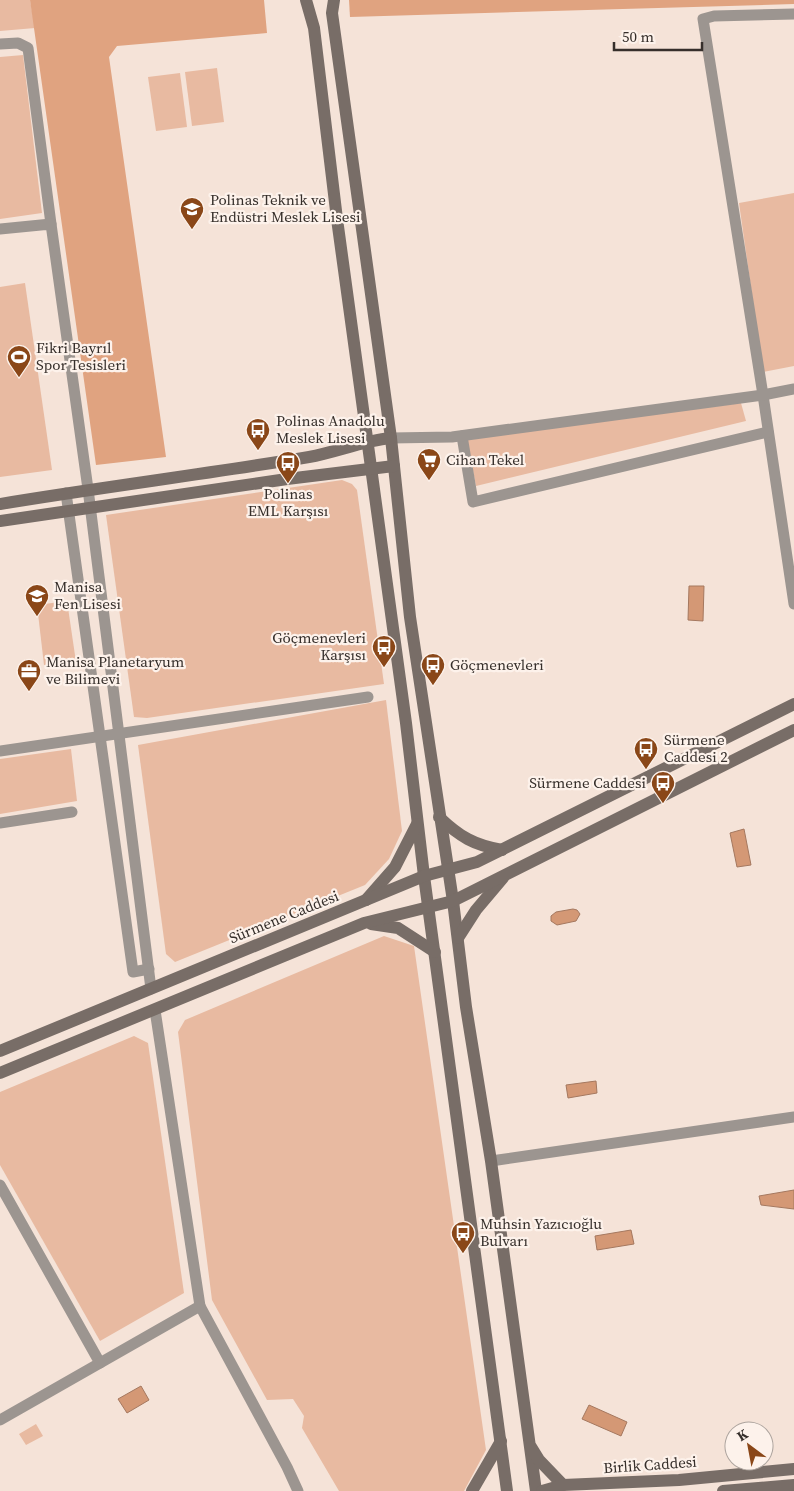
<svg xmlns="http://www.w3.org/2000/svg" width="794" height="1491" font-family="'Source Serif 4',serif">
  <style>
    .green { fill: #e8baa1 }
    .forest { fill: #e0a380 }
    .water { fill: #d49875; stroke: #a5785f }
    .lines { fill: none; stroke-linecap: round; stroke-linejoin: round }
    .street { stroke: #9c9590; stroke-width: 11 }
    .secondary { stroke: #786d67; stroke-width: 12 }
    .labels { text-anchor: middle; stroke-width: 4.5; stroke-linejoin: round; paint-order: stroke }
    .poi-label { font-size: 15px; fill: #362f2b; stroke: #fdf2eb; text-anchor: start }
    .street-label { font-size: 15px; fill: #362f2b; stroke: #fdf2eb }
  </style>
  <rect width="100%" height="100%" fill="#f5e3d8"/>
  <!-- green -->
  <g class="green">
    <path d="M0 0H30L35 28 0 31Z"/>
    <path d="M23 55 42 213 0 219V57Z"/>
    <path d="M217 68 224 122 192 126 185 72Z"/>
    <path d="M180 73 187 127 156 131 148 77Z"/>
    <path d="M794 193V366L763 372 739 203Z"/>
    <path d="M25 283 52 470 0 477V287Z"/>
    <path d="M741 403 746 421 476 486 467 439Z"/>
    <path d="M342 480 352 484 357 490 384 684 147 718 134 717 106 515Z"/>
    <path d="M67 601 76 662 44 665 37 605Z"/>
    <path d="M386 700 402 831 389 859 365 885 175 962 166 954 138 745Z"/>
    <path d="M71 749 77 801 0 814V759Z"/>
    <path d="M384 936 414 946 486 1450 464 1491H339L302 1428 304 1416 293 1399 267 1400 212 1300 178 1032 185 1020Z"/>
    <path d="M134 1036 148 1043 184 1293 100 1341 0 1165V1092Z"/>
    <path d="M36 1424 43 1436 26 1445 19 1434Z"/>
  </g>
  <!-- forest -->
  <g class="forest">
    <path d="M30 0H264L267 33 117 46 109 57 166 457 96 465Z"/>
    <path d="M349 0H794V4L350 17Z"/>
  </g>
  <!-- water -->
  <g class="water">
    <path d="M689 586H704L703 621 688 620Z"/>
    <path d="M744 829 751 865 737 867 730 833Z"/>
    <path d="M573 909 577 910 580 914 576 921 557 925 551 921V916L556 912Z"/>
    <path d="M596 1081 597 1093 568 1098 566 1085Z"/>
    <path d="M794 1190V1209L761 1205 759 1196Z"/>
    <path d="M631 1230 634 1244 597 1250 595 1236Z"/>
    <path d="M141 1386 149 1400 127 1413 118 1399Z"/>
    <path d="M589 1405 627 1422 621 1436 582 1419Z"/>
  </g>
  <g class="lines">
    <!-- street -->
    <g class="street">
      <path d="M794 14 714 16 703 19 763 395 794 604"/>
      <path d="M0 44 18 43 28 48 51 224"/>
      <path d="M0 229 51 224 88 489 151 989"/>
      <path d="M462 436 473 502 768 432"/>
      <path d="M391 438 452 437 763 395 794 389"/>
      <path d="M66 493 133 972 149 969"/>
      <path d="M0 751 368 697"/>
      <path d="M0 823 72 812"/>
      <path d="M155 1010 200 1306"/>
      <path d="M491 1161 794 1117"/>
      <path d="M0 1185 100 1363 0 1420"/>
      <path d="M100 1363 200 1306 287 1467 298 1491"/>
    </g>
    <!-- secondary -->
    <g class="secondary">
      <path d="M306 0 314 28 337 219 406 723 424 876 507 1491"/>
      <path d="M334 0 332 13 391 438 410 617 453 901 466 1007 491 1161 536 1491"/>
      <path d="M0 504C103 487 206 474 309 457 337 452 362 441 391 438"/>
      <path d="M0 521 287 479 394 466"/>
      <path d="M439 817C460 837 474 845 502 850"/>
      <path d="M366 900 395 867 417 824"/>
      <path d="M371 924 398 928 435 952"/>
      <path d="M458 938 476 910 503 878"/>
      <path d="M0 1051 424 876 477 862 794 704"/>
      <path d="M0 1073 364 923 453 901 794 730"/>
      <path d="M531 1447 539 1460 563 1485"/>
      <path d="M472 1491 501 1441"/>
      <path d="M542 1491 563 1485 679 1480 794 1469"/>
      <path d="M723 1491 794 1485"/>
    </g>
  </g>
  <!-- icons -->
  <defs>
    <g id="school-pin" transform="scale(1.25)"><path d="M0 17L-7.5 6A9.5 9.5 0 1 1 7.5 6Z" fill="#8a4718" stroke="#fdf2eb"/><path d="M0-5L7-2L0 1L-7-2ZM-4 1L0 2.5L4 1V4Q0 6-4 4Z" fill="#fff"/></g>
    <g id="stadium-pin" transform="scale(1.25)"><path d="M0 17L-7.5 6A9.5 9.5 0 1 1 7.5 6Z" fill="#8a4718" stroke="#fdf2eb"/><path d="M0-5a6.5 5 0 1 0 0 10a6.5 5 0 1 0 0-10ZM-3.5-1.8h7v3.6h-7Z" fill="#fff"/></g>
    <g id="bus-pin" transform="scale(1.25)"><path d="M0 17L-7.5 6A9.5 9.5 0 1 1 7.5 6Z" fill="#8a4718" stroke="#fdf2eb"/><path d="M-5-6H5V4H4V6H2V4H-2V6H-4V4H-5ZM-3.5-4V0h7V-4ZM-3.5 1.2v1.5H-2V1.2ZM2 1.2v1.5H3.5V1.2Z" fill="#fff"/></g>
    <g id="supermarket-pin" transform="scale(1.25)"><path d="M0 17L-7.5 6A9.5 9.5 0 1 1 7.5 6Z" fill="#8a4718" stroke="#fdf2eb"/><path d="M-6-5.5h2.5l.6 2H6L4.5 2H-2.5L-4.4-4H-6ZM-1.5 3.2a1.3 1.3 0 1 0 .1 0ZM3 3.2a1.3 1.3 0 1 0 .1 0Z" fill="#fff"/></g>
    <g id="office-pin" transform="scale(1.25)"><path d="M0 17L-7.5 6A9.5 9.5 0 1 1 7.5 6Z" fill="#8a4718" stroke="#fdf2eb"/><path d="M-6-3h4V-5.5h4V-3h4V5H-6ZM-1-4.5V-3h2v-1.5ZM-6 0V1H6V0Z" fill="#fff"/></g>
  </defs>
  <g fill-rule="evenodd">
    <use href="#school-pin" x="192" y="209"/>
    <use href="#stadium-pin" x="19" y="357"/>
    <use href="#bus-pin" x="258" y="430"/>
    <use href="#supermarket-pin" x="429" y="460"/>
    <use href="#bus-pin" x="288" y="463"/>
    <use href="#school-pin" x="37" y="596"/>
    <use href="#bus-pin" x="384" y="647"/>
    <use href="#bus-pin" x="433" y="665"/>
    <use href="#office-pin" x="29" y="671"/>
    <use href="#bus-pin" x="646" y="749"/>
    <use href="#bus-pin" x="663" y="783"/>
    <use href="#bus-pin" x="463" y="1233"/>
  </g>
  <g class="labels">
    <!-- poi labels -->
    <g class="poi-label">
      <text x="210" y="205">Polinas Teknik ve<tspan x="210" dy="17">Endüstri Meslek Lisesi</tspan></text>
      <text x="36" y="353">Fikri Bayrıl<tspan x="36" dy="17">Spor Tesisleri</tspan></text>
      <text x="276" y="426">Polinas Anadolu<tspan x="276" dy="17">Meslek Lisesi</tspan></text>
      <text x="446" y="465">Cihan Tekel</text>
      <text x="288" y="499" text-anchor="middle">Polinas<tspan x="288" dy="17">EML Karşısı</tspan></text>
      <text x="54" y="592">Manisa<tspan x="54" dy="17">Fen Lisesi</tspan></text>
      <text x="366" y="643" text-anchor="end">Göçmenevleri<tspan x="366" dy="17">Karşısı</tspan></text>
      <text x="46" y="667">Manisa Planetaryum<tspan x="46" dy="17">ve Bilimevi</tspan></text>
      <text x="450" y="670">Göçmenevleri</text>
      <text x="664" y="745">Sürmene<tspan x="664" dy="17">Caddesi 2</tspan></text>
      <text x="646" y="788" text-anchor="end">Sürmene Caddesi</text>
      <text x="480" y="1229">Muhsin Yazıcıoğlu<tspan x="480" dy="17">Bulvarı</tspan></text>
    </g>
    <!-- street labels -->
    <g class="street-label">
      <text transform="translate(284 917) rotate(-22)" y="5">Sürmene Caddesi</text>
      <text transform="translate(650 1465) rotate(-4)" y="5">Birlik Caddesi</text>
    </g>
  </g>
  <!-- north arrow -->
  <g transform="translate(749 1446) rotate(328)"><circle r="24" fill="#fdf2eb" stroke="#ada49e"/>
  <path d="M0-4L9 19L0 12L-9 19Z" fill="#8a4718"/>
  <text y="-8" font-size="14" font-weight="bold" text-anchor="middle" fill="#362f2b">K</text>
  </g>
  <!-- scale -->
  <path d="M614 42v8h88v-8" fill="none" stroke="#362f2b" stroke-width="2.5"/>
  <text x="622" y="42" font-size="15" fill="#362f2b" stroke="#fdf2eb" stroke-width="4" paint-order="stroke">50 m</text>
</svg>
